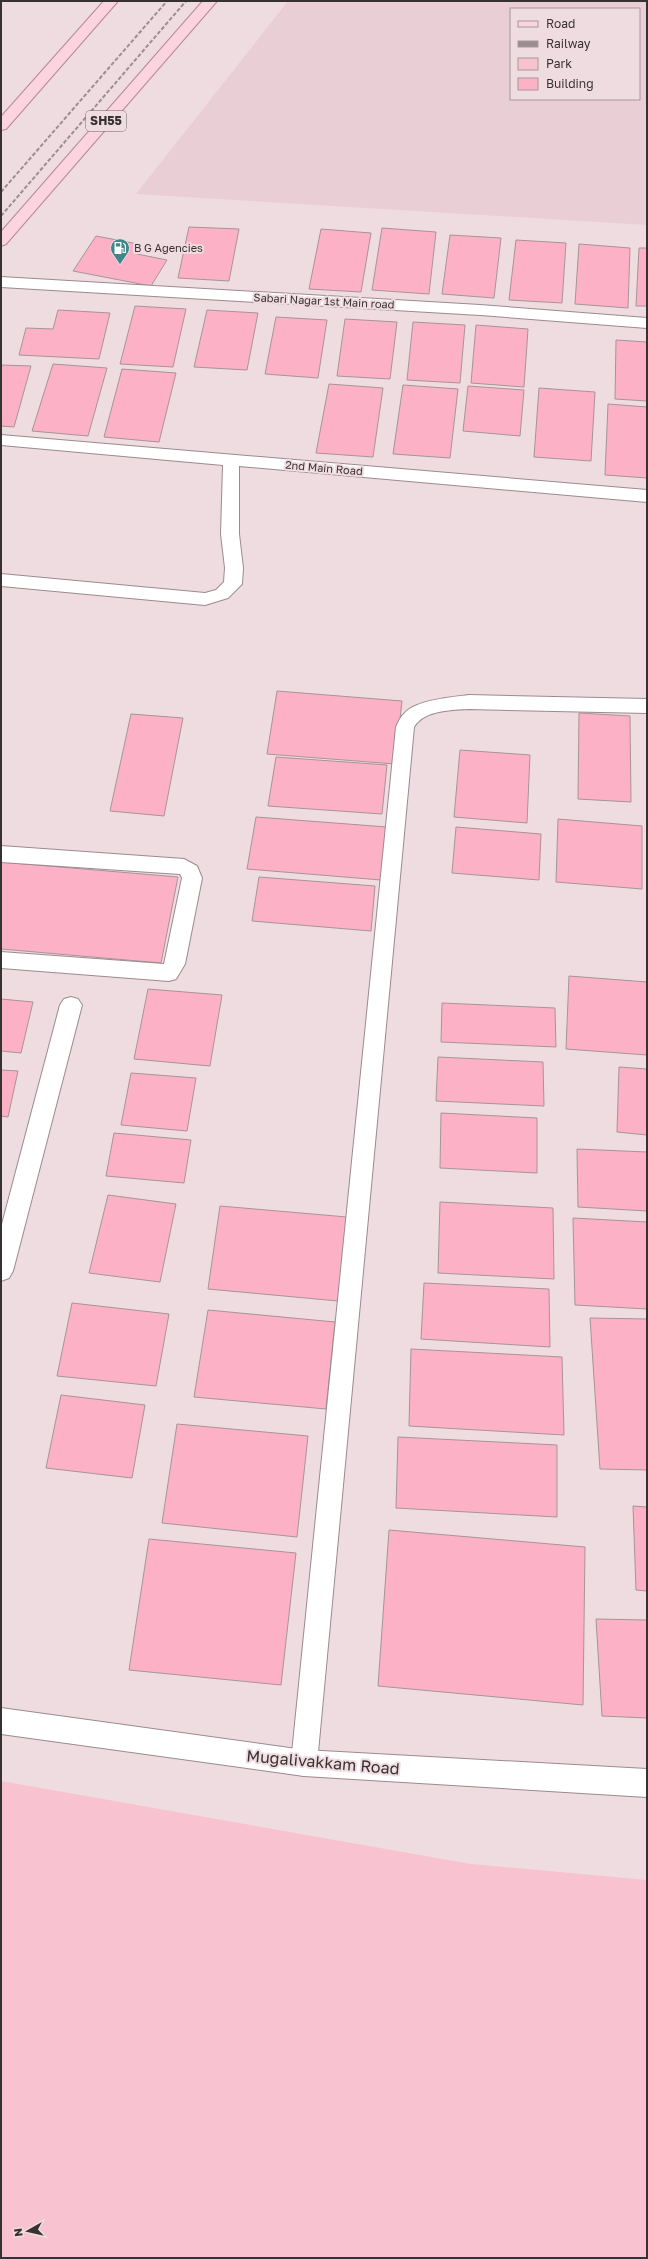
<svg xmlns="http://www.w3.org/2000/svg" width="648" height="2259" font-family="'Golos Text',sans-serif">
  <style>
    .built { fill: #e9ced5; fill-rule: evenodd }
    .green { fill: #f8c2d1 }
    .building { fill: #fdb1c7; stroke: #a69499 }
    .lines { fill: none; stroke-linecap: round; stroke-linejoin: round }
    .minor-casing { stroke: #9b8a8f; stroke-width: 2 }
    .tertiary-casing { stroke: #9b8a8f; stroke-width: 2 }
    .primary-casing { stroke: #b58895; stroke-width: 2 }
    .minor { fill: #fff; fill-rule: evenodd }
    .tertiary { fill: #fff; fill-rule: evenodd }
    .primary { fill: #fbd4df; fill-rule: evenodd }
    .rail { stroke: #9b8d91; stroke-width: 2; stroke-dasharray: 4 2; stroke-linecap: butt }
    .labels { text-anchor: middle; stroke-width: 4; stroke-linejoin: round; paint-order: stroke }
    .far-poi-label { font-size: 11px; fill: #383133; stroke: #efdce1; text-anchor: start }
    .far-street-label { font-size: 11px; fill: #383133; stroke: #efdce1 }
    .shield { fill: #efdce1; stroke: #6f6467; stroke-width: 1 }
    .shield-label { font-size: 12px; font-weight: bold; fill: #383133 }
    .near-street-label { font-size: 16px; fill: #383133; stroke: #efdce1 }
  </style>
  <rect width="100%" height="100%" fill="#efdce1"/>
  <!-- built -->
  <path class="built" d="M288 1H647V225L136 194ZM511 9H639V99H511Z"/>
  <!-- green -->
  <path class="green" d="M1 1781 471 1864 647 1880V2258H1Z"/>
  <!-- building -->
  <g class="building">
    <path d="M189 227 239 229 229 281 178 278Z"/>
    <path d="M382 228 436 232 429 294 372 290Z"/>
    <path d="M321 229 371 233 361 292 309 289Z"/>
    <path d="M450 235 501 238 494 298 442 294Z"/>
    <path d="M96 236 138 244 137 254 167 260 151 286 73 271Z"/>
    <path d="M516 240 566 243 562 303 509 300Z"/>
    <path d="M579 244 630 248 628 308 575 304Z"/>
    <path d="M639 248H647V306H636Z"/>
    <path d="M135 306 186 309 173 367 120 364Z"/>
    <path d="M58 310 110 313 99 359 19 355 26 328 53 329Z"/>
    <path d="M207 310 258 313 247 370 194 367Z"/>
    <path d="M276 317 327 320 318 378 265 374Z"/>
    <path d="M345 319 397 322 390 379 337 376Z"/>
    <path d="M413 322 465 325 460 383 407 380Z"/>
    <path d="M476 325 528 329 524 387 471 383Z"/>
    <path d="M616 340 647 342V401L615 399Z"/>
    <path d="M53 364 107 368 88 436 32 431Z"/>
    <path d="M1 365 31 366 14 427 1 426Z"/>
    <path d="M122 369 176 373 159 442 104 437Z"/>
    <path d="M329 384 383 388 373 457 316 453Z"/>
    <path d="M403 385 458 389 450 458 393 454Z"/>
    <path d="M468 386 524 390 520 436 463 431Z"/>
    <path d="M539 388 595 392 591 461 534 457Z"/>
    <path d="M608 404 647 407V478L605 475Z"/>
    <path d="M277 691 402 701 395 764 267 754Z"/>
    <path d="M579 713 630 716 631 802 578 799Z"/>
    <path d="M131 714 183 718 164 816 110 811Z"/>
    <path d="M460 750 530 755 527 823 454 817Z"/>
    <path d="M276 757 387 765 382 814 268 806Z"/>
    <path d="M256 817 387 827 381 880 247 869Z"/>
    <path d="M558 819 642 826V889L556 882Z"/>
    <path d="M456 827 541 834 539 880 452 873Z"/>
    <path d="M1 862 178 877 161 963 1 949Z"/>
    <path d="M259 877 375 886 371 931 252 921Z"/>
    <path d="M569 976 647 982V1055L566 1049Z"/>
    <path d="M148 989 222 995 210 1066 134 1059Z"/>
    <path d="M1 999 33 1002 21 1053 1 1051Z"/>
    <path d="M442 1003 555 1008 556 1047 441 1042Z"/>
    <path d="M438 1057 543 1062 544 1106 436 1101Z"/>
    <path d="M619 1067 647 1069V1135L617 1132Z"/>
    <path d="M1 1070 18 1071 8 1117 1 1116Z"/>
    <path d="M131 1073 196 1078 187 1131 121 1125Z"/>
    <path d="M441 1113 537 1118V1173L440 1168Z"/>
    <path d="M114 1133 191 1140 184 1183 106 1176Z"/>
    <path d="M577 1149 647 1152V1211L578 1207Z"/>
    <path d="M108 1195 176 1204 160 1282 89 1273Z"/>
    <path d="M440 1202 553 1208 554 1279 438 1273Z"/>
    <path d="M220 1206 347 1217 338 1301 208 1289Z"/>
    <path d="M573 1218 647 1222V1309L575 1305Z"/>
    <path d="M424 1283 549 1289 550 1347 421 1339Z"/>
    <path d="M72 1303 169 1314 156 1386 57 1376Z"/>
    <path d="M208 1310 335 1322 326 1409 194 1397Z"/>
    <path d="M590 1318 647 1319V1470L600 1469Z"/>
    <path d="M411 1349 562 1357 564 1435 409 1426Z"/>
    <path d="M61 1395 145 1405 132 1478 46 1468Z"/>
    <path d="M177 1424 308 1436 297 1537 162 1523Z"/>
    <path d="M398 1437 557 1445V1517L396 1508Z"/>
    <path d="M633 1506 647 1507V1591L636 1590Z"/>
    <path d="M389 1530 585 1547 583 1705 378 1686Z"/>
    <path d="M149 1539 296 1553 281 1685 129 1670Z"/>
    <path d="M596 1619 647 1620V1718L602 1716Z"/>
  </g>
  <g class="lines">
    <!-- minor casing -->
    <g class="minor-casing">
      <g id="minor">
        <path d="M1 277 480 305 647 318V328L480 315 1 287Z"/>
        <path d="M1 435 647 490V502L239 466V534L243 568 242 584 228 598 205 605 1 586V574L205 593 216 590 224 582 225 568 221 534 223 465 1 445Z"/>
        <path d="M469 695 647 699V713L469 709C452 710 424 710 414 727L317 1763 314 1773 304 1776 294 1773 291 1763 396 727C398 723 400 717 404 714 414 700 453 697 469 695Z"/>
        <path d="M1 846 184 859 197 866 202 878 185 964 176 979 169 981 1 968V952L164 964 182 878 180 874 1 862Z"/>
        <path d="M71 997 78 999 82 1005 13 1271 9 1278 1 1281V1228L60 1005 64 999Z"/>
      </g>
    </g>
    <!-- tertiary casing -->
    <g class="tertiary-casing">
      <path id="tertiary" d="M1 1708 304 1750 647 1769V1797L304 1776 1 1734Z"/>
    </g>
    <!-- primary casing -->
    <g class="primary-casing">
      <g id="primary">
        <path d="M104 1H118L6 129 1 130V117Z"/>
        <path d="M203 1H217L6 244 1 246V232Z"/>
      </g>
    </g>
    <!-- minor -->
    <use href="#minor" class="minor"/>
    <!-- tertiary -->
    <use href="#tertiary" class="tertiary"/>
    <!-- primary -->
    <use href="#primary" class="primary"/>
    <!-- rail -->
    <g class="rail">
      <path d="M1 192 167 1"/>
      <path d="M1 216 186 1"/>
    </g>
  </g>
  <!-- icons -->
  <defs>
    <g id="fuel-pin" transform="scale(1)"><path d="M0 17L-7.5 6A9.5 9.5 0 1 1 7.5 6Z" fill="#3f878a" stroke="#efdce1"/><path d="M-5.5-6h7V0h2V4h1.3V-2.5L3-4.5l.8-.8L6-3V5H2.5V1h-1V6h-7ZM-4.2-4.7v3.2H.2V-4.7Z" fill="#fff"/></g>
  </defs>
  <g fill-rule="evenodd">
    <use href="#fuel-pin" x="120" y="248"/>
  </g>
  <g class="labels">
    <!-- far-poi labels -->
    <g class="far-poi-label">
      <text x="134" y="252">B G Agencies</text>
    </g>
    <!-- far-street labels -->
    <g class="far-street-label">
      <text transform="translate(324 301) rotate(3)" y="4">Sabari Nagar 1st Main road</text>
      <text transform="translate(324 468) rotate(5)" y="4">2nd Main Road</text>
    </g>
    <!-- shield labels -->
    <rect class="shield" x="86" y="111" width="40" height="20" rx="3"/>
    <g class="shield-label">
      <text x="106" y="125">SH55</text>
    </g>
    <!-- near-street labels -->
    <g class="near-street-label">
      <text transform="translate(323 1762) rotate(5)" y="6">Mugalivakkam Road</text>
    </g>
  </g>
  <!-- border -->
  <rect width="648" height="2259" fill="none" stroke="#383133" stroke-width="4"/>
  <!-- legend -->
  <rect x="510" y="8" width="130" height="92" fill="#efdce1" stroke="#a6989b"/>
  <rect x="518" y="21" width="20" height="6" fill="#fbd4df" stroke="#a6989b"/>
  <text x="546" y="28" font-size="12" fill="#383133">Road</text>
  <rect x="518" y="41" width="20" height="6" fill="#9b8d91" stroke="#a6989b"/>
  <text x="546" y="48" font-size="12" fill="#383133">Railway</text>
  <rect x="518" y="58" width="20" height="12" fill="#f8c2d1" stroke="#a6989b"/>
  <text x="546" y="68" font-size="12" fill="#383133">Park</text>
  <rect x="518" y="78" width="20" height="12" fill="#fdb1c7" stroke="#a6989b"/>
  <text x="546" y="88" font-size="12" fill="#383133">Building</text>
  <!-- north arrow -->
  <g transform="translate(28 2231) rotate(262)" stroke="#efdce1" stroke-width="3" paint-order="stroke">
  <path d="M0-3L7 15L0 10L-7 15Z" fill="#383133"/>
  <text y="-6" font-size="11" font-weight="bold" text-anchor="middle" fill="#383133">N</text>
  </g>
</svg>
